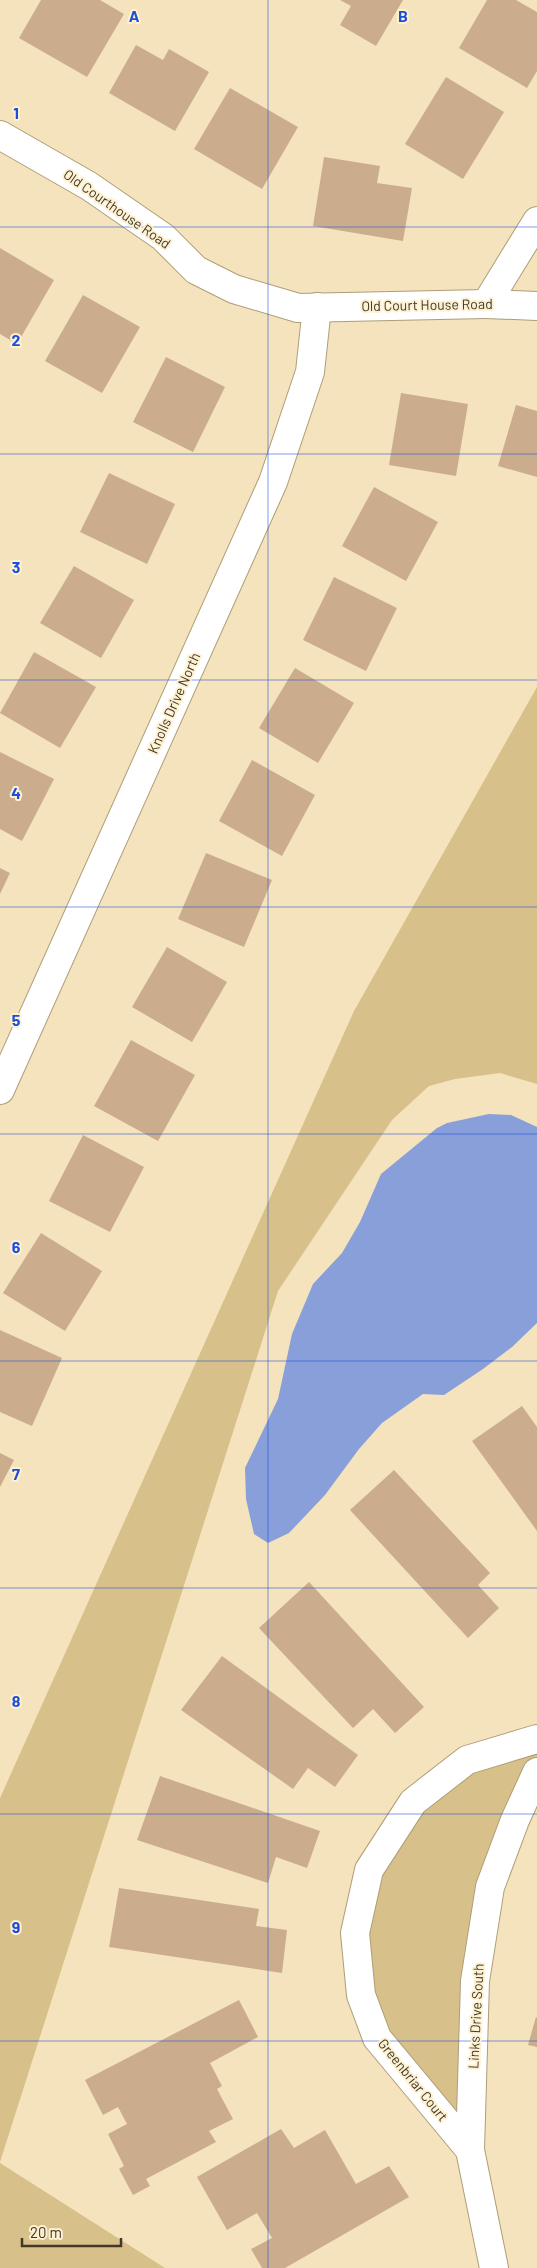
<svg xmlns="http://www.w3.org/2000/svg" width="537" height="2268" font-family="Barlow,sans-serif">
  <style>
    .green { fill: #d8c08a }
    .water { fill: #889fda }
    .building { fill: #cbad8e }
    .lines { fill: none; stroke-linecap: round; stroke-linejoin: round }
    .minor-casing { stroke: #ae9e78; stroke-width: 30 }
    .tertiary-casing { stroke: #ae9e78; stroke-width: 30 }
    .minor { stroke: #fff; stroke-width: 28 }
    .tertiary { stroke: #fff; stroke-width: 28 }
    .grid { fill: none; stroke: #1d4ed8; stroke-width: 1; stroke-opacity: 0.55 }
    .labels { text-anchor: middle; stroke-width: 4; stroke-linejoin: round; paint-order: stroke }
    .street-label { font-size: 14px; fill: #40392a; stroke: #fef1d1 }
    .grid-label { font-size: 16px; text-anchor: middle; font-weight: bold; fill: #1d4ed8; stroke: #fef1d1; stroke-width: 4; stroke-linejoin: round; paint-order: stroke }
  </style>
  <rect width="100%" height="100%" fill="#f4e3bc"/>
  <!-- green -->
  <g class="green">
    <path d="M537 687V1084L500 1073 455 1079 429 1086 392 1120 278 1291 0 2162V1798L354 1011Z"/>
    <path d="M537 1739V1772L490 1887 470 2150 361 1995 369 1870 413 1802Z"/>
    <path d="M0 2163 165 2268H0Z"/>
  </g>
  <!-- water -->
  <path class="water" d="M489 1114 511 1115 537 1127V1323L512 1347 483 1369 444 1395 423 1394 382 1423 359 1449 325 1495 289 1533 268 1543 254 1534 246 1499 245 1468 278 1399 292 1334 313 1284 342 1253 360 1222 381 1174 437 1128 447 1123Z"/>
  <!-- building -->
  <g class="building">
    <path d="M41 0H100L124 14 87 77 19 38Z"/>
    <path d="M340 0H403L376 46 340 25 351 6Z"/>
    <path d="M487 0H516L537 12V71L527 88 459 48Z"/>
    <path d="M136 45 163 60 169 49 209 72 175 131 109 93Z"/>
    <path d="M446 77 504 112 463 179 405 144Z"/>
    <path d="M230 88 298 127 262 189 194 149Z"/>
    <path d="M324 157 380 166 377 183 412 188 403 241 313 226Z"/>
    <path d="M0 248 54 280 17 344 0 334Z"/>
    <path d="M83 295 140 327 102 393 45 361Z"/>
    <path d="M166 357 225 387 193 452 133 422Z"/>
    <path d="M401 393 468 404 456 476 389 465Z"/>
    <path d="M516 405 537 411V477L498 466Z"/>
    <path d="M109 473 175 504 147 564 80 532Z"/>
    <path d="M374 487 438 522 406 581 342 546Z"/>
    <path d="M74 566 134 600 101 658 40 623Z"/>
    <path d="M334 577 397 608 366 671 303 640Z"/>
    <path d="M34 652 96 687 60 748 0 713Z"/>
    <path d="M295 668 354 703 318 763 259 728Z"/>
    <path d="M0 752 54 779 22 841 0 829Z"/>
    <path d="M252 760 315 795 282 856 219 821Z"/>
    <path d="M206 853 272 880 244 947 178 919Z"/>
    <path d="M0 868 10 873 0 894Z"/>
    <path d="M167 947 227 982 192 1042 132 1007Z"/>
    <path d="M131 1040 195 1075 158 1141 94 1106Z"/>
    <path d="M83 1135 144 1167 110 1232 49 1201Z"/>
    <path d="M41 1233 102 1271 65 1331 3 1293Z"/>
    <path d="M0 1330 62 1358 32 1426 0 1412Z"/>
    <path d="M522 1406 537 1427V1531L472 1441Z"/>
    <path d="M0 1453 14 1460 0 1487Z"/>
    <path d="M394 1470 490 1573 478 1585 499 1608 468 1638 350 1510Z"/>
    <path d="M309 1582 424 1707 395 1733 373 1709 353 1728 259 1628Z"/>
    <path d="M222 1656 358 1755 335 1787 308 1768 293 1789 181 1710Z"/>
    <path d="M160 1776 320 1831 307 1868 276 1857 268 1883 137 1840Z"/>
    <path d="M119 1888 259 1909 256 1926 287 1930 282 1973 109 1947Z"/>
    <path d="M239 2000 258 2037 210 2063 222 2086 217 2089 233 2119 209 2131 216 2142 146 2179 150 2186 133 2195 119 2169 124 2166 108 2134 127 2124 118 2107 103 2115 85 2080Z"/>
    <path d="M536 2017 537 2018V2047L528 2045Z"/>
    <path d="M281 2129 294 2148 325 2130 356 2184 389 2166 409 2197 285 2268H262L251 2249 272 2238 257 2213 227 2230 197 2177Z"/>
  </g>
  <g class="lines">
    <!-- minor casing -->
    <g class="minor-casing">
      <g id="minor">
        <path d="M486 304 537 221"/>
        <path d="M486 304 537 306"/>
        <path d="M0 1090 273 482 310 372 317 307"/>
        <path d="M470 2150 377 2038 361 1995 355 1933 369 1870 413 1802 467 1760 537 1739"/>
        <path d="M494 2268 470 2150 475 1981 490 1887 515 1820 537 1772"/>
      </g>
    </g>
    <!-- tertiary casing -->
    <g class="tertiary-casing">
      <path id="tertiary" d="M0 135 89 186 163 237 196 270 234 289 298 308 486 304"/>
    </g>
    <!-- minor -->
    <use href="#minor" class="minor"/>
    <!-- tertiary -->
    <use href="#tertiary" class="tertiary"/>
  </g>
  <!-- grid -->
  <path class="grid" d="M268 0V2268M0 227H537M0 454H537M0 680H537M0 907H537M0 1134H537M0 1361H537M0 1588H537M0 1814H537M0 2041H537"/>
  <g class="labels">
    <!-- street labels -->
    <g class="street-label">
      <text transform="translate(117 209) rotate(35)" y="5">Old Courthouse Road</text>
      <text transform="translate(427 305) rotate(-1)" y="5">Old Court House Road</text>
      <text transform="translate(174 703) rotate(-66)" y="5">Knolls Drive North</text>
      <text transform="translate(476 2016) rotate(-87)" y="5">Links Drive South</text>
      <text transform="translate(413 2080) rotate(51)" y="5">Greenbriar Court</text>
    </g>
  </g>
  <g class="grid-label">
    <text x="134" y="22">A</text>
    <text x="403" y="22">B</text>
    <text x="16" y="119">1</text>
    <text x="16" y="346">2</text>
    <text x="16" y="573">3</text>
    <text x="16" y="799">4</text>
    <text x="16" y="1026">5</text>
    <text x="16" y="1253">6</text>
    <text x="16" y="1480">7</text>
    <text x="16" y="1707">8</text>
    <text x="16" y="1933">9</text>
  </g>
  <!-- scale -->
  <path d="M22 2238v8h99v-8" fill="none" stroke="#40392a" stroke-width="2.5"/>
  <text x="30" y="2238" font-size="15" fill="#40392a" stroke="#fef1d1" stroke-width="4" paint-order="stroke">20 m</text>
</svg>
